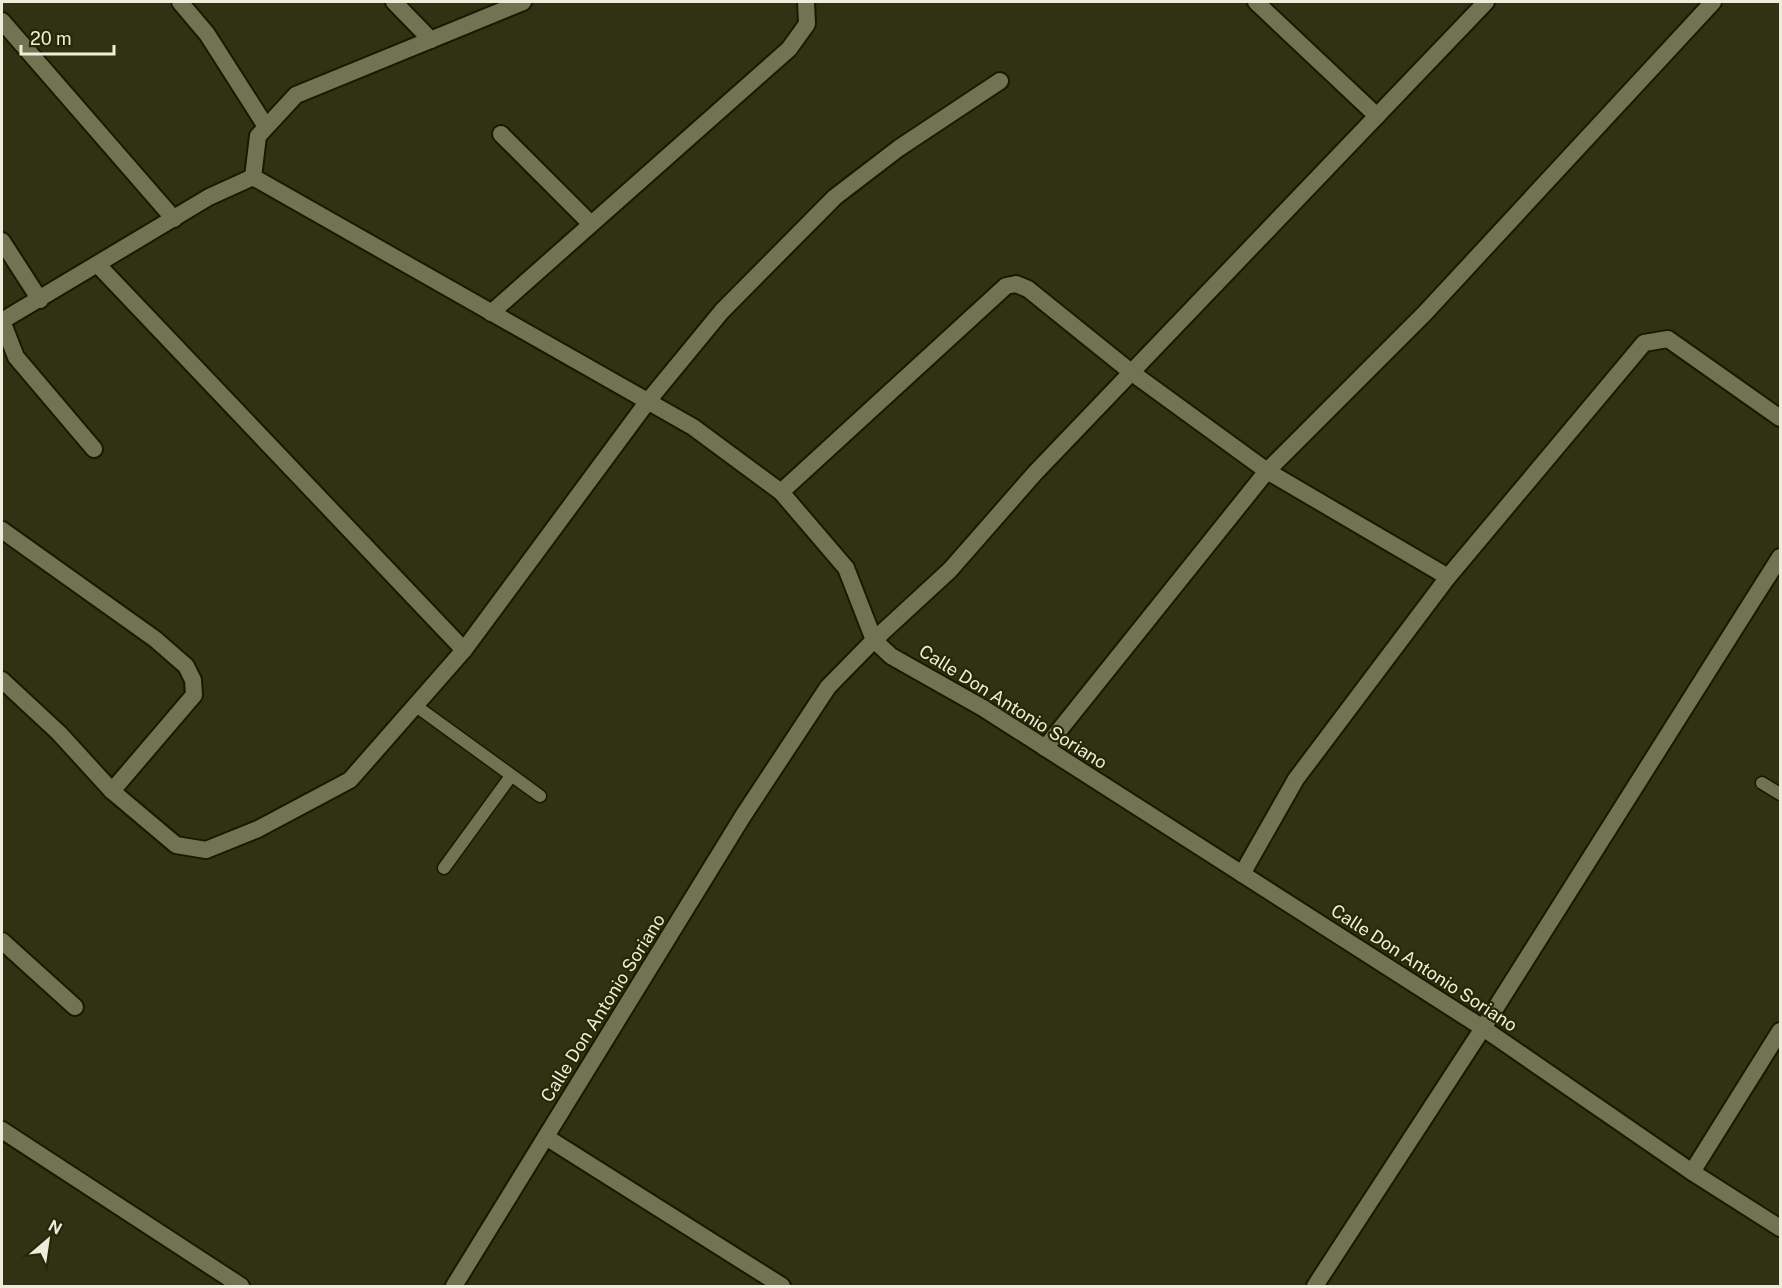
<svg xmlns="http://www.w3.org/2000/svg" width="1782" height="1288" font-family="'Public Sans',sans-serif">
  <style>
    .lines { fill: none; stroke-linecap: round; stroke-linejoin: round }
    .service-casing { stroke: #191900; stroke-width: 15 }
    .minor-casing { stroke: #191900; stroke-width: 20 }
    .service { stroke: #727352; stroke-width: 12 }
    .minor { stroke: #727352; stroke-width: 16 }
    .labels { text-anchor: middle; stroke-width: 4.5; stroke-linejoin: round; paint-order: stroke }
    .street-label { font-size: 18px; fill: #eceddb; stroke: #272808 }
  </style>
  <rect width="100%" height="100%" fill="#313213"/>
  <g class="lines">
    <!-- service casing -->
    <g class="service-casing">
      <g id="service">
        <path d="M416 706 540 796"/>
        <path d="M1762 783 1780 794"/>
        <path d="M444 868 511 776"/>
      </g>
    </g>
    <!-- minor casing -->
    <g class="minor-casing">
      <g id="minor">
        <path d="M180 2 207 34 265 125"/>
        <path d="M394 2 431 40"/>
        <path d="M1256 2 1377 116"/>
        <path d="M2 21 174 219"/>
        <path d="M501 134 591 224"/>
        <path d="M253 177 258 136 296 95 523 2"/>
        <path d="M2 241 40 300"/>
        <path d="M98 265 464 650"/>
        <path d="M491 313 789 49 807 24 806 2"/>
        <path d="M2 321 209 197 253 177 693 427 781 492 846 568 874 640 950 570 1035 473 1486 2"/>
        <path d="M2 321 16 357 94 449"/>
        <path d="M781 492 1006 286 1016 284 1028 289 1131 372 1267 471 1448 577 1644 343 1668 339 1780 418"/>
        <path d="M2 530 155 639 186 666 193 680 194 695 112 791"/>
        <path d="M2 680 59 733 112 791 176 845 206 850 258 829 350 780 464 650 648 401 722 311 835 197 899 148 1000 81"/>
        <path d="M1045 748 1267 471 1425 313 1713 2"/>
        <path d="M1242 874 1296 779 1448 577"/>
        <path d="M2 941 75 1007"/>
        <path d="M2 1130 241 1286"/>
        <path d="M546 1137 782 1286"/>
        <path d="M1692 1172 1780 1031"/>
        <path d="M454 1286 743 816 828 687 874 640 891 656 983 708 1483 1028 1692 1172 1780 1228"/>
        <path d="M1315 1286 1483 1028 1780 557"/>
      </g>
    </g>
    <!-- service -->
    <use href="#service" class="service"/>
    <!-- minor -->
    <use href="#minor" class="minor"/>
  </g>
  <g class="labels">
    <!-- street labels -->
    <g class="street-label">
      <text transform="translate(1013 707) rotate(32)" y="6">Calle Don Antonio Soriano</text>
      <text transform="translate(1424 968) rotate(33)" y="6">Calle Don Antonio Soriano</text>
      <text transform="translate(603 1008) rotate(-58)" y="6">Calle Don Antonio Soriano</text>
    </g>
  </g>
  <!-- border -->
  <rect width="1782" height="1288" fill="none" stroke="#eceddb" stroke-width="6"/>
  <!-- north arrow -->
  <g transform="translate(48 1240) rotate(29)" stroke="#272808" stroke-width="4.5" paint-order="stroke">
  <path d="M0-4.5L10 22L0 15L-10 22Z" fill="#eceddb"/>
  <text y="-9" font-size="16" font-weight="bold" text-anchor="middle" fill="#eceddb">N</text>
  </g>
  <!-- scale -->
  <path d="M21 45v9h93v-9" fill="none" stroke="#eceddb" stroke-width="3"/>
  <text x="30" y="45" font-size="18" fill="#eceddb" stroke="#272808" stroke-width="4.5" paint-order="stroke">20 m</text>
</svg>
